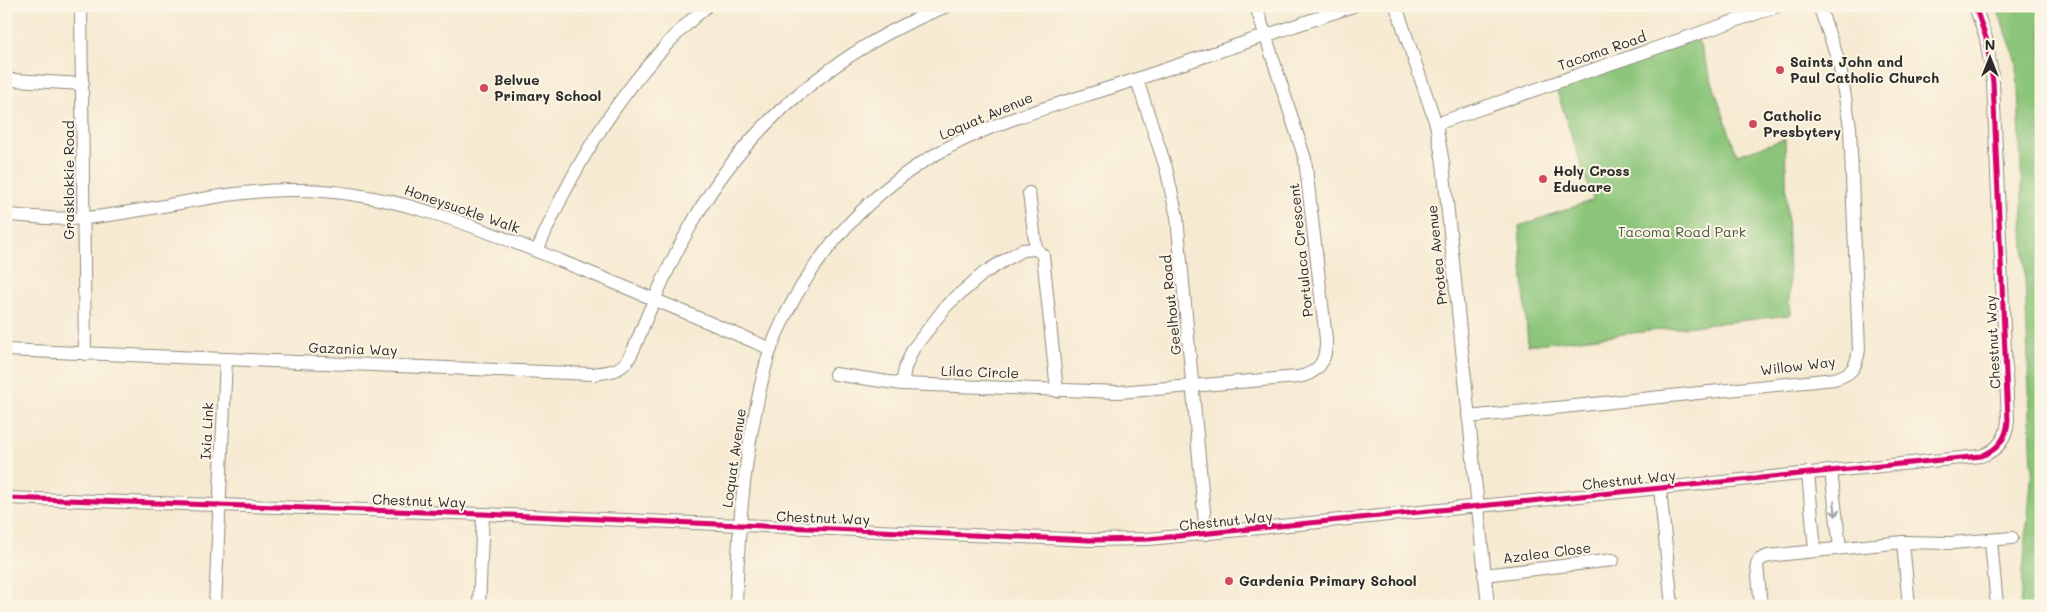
<svg xmlns="http://www.w3.org/2000/svg" width="2047" height="612" font-family="Mali,sans-serif">
  <style>
    .green { fill: #8bc579; stroke: #5b7852 }
    .lines { fill: none; stroke-linecap: round; stroke-linejoin: round }
    .street-casing { stroke: #908a7e; stroke-width: 14 }
    .street { stroke: #fff; stroke-width: 12 }
    .cycleway-casing { stroke: #fcf5e5; stroke-width: 8 }
    .cycleway { stroke: #d6006c; stroke-width: 5 }
    .oneway { stroke: #a0a0a0 }
    .poi-dot { fill: #d1495b; stroke: #fcf5e5; stroke-width: 2 }
    .labels { text-anchor: middle; stroke-width: 4; stroke-linejoin: round; paint-order: stroke }
    .street-label { font-size: 14px; fill: #2b2b2b; stroke: #fcf5e5 }
    .poi-label { font-size: 14px; font-weight: bold; fill: #2b2b2b; stroke: #fcf5e5; text-anchor: start }
    .park-label { font-size: 14px; fill: #485942; stroke: #fcf5e5 }
  </style>
  <rect width="100%" height="100%" fill="#fcf5e5"/>
  <filter id="ink" filterUnits="userSpaceOnUse"><feTurbulence type="fractalNoise" baseFrequency=".02" numOctaves="2"/><feDisplacementMap in="SourceGraphic" scale="10" xChannelSelector="R" yChannelSelector="G"/><feConvolveMatrix kernelMatrix="1 2 1 2 8 2 1 2 1" color-interpolation-filters="sRGB"/></filter>
  <filter id="wash" filterUnits="userSpaceOnUse"><feTurbulence type="fractalNoise" baseFrequency=".0096" numOctaves="4" result="noise"/><feDisplacementMap in="SourceGraphic" scale="20" xChannelSelector="R" yChannelSelector="G"/><feGaussianBlur stdDeviation="1.12" result="paint"/><feColorMatrix in="noise" values="0 0 0 0 0 0 0 0 0 0 0 0 0 0 0 0 0 1.4 0 .05"/><feComposite in="paint" operator="in"/></filter>
  <g filter="url(#wash)">
    <rect width="100%" height="100%" fill="#f6ead2"/>
    <!-- green -->
    <g class="green">
      <path d="M1996 6H2041V606H2020L2032 469 2017 62Z"/>
      <path d="M1696 34 1737 155 1785 139 1790 315 1528 345 1519 226 1593 200 1554 83Z"/>
    </g>
  </g>
  <g filter="url(#ink)">
    <g class="lines">
      <!-- street casing -->
      <g class="street-casing">
        <g id="street">
          <path d="M81 6 85 354"/>
          <path d="M1396 6 1436 124 1443 163 1488 606"/>
          <path d="M13 80 83 84"/>
          <path d="M1137 80 1166 168 1177 217 1206 534"/>
          <path d="M1436 124 1778 6"/>
          <path d="M1029 193 1036 249 1043 255 1057 391"/>
          <path d="M6 215C31 216 61 221 86 218 155 211 222 190 292 190 387 189 474 226 561 261 631 289 701 319 771 349"/>
          <path d="M537 251C576 159 630 72 707 6"/>
          <path d="M6 350 593 374C606 372 619 372 627 361 635 351 643 324 649 312 662 281 677 249 694 220 748 122 844 46 947 6"/>
          <path d="M835 374 902 384 1119 392 1298 377C1319 373 1327 361 1326 339L1305 159 1256 6"/>
          <path d="M902 384 905 368 913 349 947 305 984 273 1010 257 1022 250 1036 249"/>
          <path d="M1468 417 1834 379C1852 374 1856 368 1859 350L1850 127 1839 62 1819 6"/>
          <path d="M1831 471 1840 548"/>
          <path d="M1808 473 1815 550"/>
          <path d="M1660 488 1672 606"/>
          <path d="M6 498 483 514 1090 540 1149 539 1981 456C1998 450 2007 438 2008 420L1993 82 1986 38 1975 6"/>
          <path d="M1991 541 1997 606"/>
          <path d="M1903 542 1909 606"/>
          <path d="M1484 575 1613 560"/>
          <path d="M215 606 226 359"/>
          <path d="M479 606 483 514"/>
          <path d="M736 606C738 540 742 474 756 409 760 389 764 367 771 348 804 263 870 187 951 146 1010 115 1075 100 1137 79 1209 55 1281 30 1353 6"/>
          <path d="M1761 606 1757 565 1759 560 1768 556 1903 542 1951 543 2012 538"/>
        </g>
      </g>
      <!-- street -->
      <use href="#street" class="street"/>
      <!-- cycleway casing -->
      <g class="cycleway-casing">
        <path id="cycleway" d="M6 498 483 514 1090 540 1149 539 1981 456C1998 450 2007 438 2008 420L1993 82 1986 38 1975 6"/>
      </g>
      <!-- cycleway -->
      <use href="#cycleway" class="cycleway"/>
    </g>
    <!-- one-way arrows -->
    <defs><path id="oneway-shaft" d="M-6 0H5M1.5-3L5.5 0L1.5 3" fill="none" stroke-width="1.6" stroke-linecap="round" stroke-linejoin="round" transform="scale(1.25)"/></defs>
    <use class="oneway" href="#oneway-shaft" transform="translate(1835 509) rotate(84)"/>
  </g>
  <!-- markers -->
  <g class="poi-dot">
    <circle cx="1780" cy="70" r="5"/>
    <circle cx="484" cy="88" r="5"/>
    <circle cx="1753" cy="124" r="5"/>
    <circle cx="1543" cy="179" r="5"/>
    <circle cx="1229" cy="581" r="5"/>
  </g>
  <g class="labels">
    <!-- street labels -->
    <g class="street-label">
      <text transform="translate(1602 51) rotate(-19)" y="5">Tacoma Road</text>
      <text transform="translate(986 116) rotate(-23)" y="5">Loquat Avenue</text>
      <text transform="translate(69 180) rotate(-90)" y="5">Grasklokkie Road</text>
      <text transform="translate(462 209) rotate(19)" y="5">Honeysuckle Walk</text>
      <text transform="translate(1301 250) rotate(-96)" y="5">Portulaca Crescent</text>
      <text transform="translate(1437 255) rotate(-96)" y="5">Protea Avenue</text>
      <text transform="translate(1171 305) rotate(-96)" y="5">Geelhout Road</text>
      <text transform="translate(1993 342) rotate(-93)" y="5">Chestnut Way</text>
      <text transform="translate(353 349) rotate(2)" y="5">Gazania Way</text>
      <text transform="translate(1798 366) rotate(-7)" y="5">Willow Way</text>
      <text transform="translate(980 372) rotate(2)" y="5">Lilac Circle</text>
      <text transform="translate(207 431) rotate(-87)" y="5">Ixia Link</text>
      <text transform="translate(734 458) rotate(-82)" y="5">Loquat Avenue</text>
      <text transform="translate(1629 480) rotate(-6)" y="5">Chestnut Way</text>
      <text transform="translate(419 501) rotate(2)" y="5">Chestnut Way</text>
      <text transform="translate(823 518) rotate(2)" y="5">Chestnut Way</text>
      <text transform="translate(1226 521) rotate(-6)" y="5">Chestnut Way</text>
      <text transform="translate(1547 553) rotate(-7)" y="5">Azalea Close</text>
    </g>
    <!-- poi labels -->
    <g class="poi-label">
      <text x="1790" y="67">Saints John and<tspan x="1790" dy="16">Paul Catholic Church</tspan></text>
      <text x="494" y="85">Belvue<tspan x="494" dy="16">Primary School</tspan></text>
      <text x="1763" y="121">Catholic<tspan x="1763" dy="16">Presbytery</tspan></text>
      <text x="1553" y="176">Holy Cross<tspan x="1553" dy="16">Educare</tspan></text>
      <text x="1239" y="586">Gardenia Primary School</text>
    </g>
    <!-- park labels -->
    <g class="park-label">
      <text x="1682" y="237">Tacoma Road Park</text>
    </g>
  </g>
  <!-- margin -->
  <rect width="2047" height="612" fill="none" stroke="#fcf5e5" stroke-width="25"/>
  <!-- north arrow -->
  <g transform="translate(1990 58)" stroke="#fcf5e5" stroke-width="4" paint-order="stroke">
  <path d="M0-4L9 19L0 12L-9 19Z" fill="#2b2b2b"/>
  <text y="-8" font-size="14" font-weight="bold" text-anchor="middle" fill="#2b2b2b">N</text>
  </g>
</svg>
